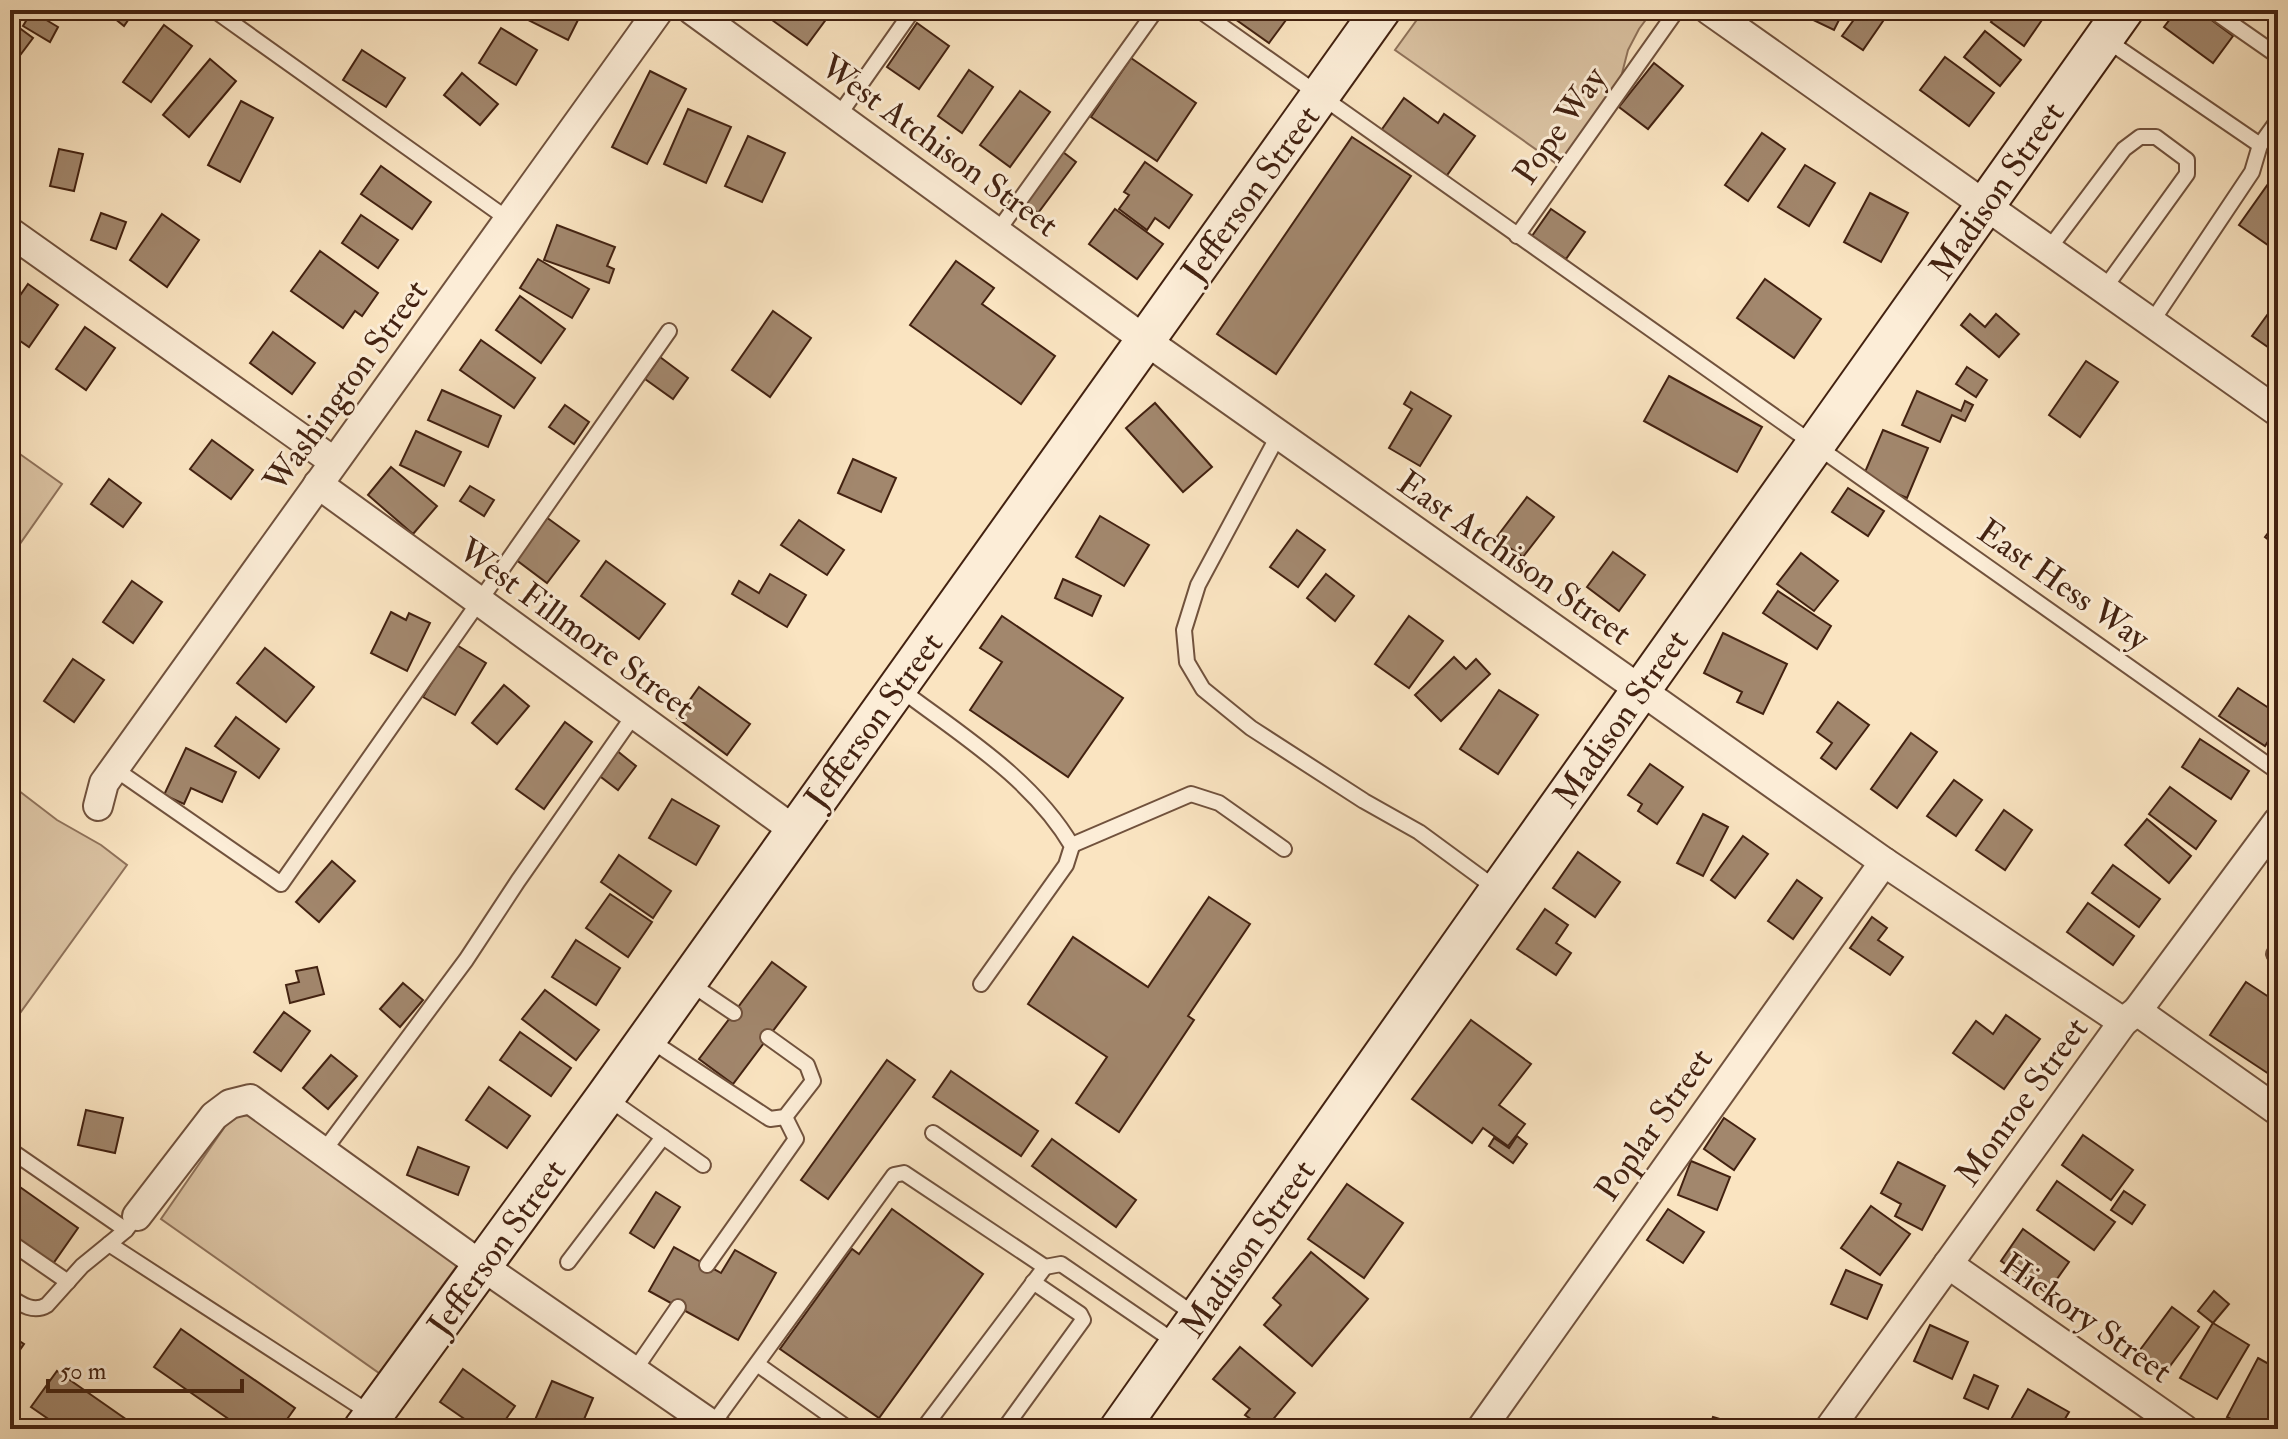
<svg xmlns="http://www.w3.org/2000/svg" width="2288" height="1439" font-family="'IM FELL Double Pica',serif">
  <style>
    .green { fill: #dbc3a3; stroke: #8f725a; stroke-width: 2 }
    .building { fill: #a2876d; stroke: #432211; stroke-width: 2 }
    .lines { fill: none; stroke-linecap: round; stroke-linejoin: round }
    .lane-casing { stroke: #71523d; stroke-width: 18 }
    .street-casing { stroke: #71523d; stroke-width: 32 }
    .secondary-casing { stroke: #432211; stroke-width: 42 }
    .lane { stroke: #fcedd7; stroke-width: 14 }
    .street { stroke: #fcedd7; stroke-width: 28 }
    .secondary { stroke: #fcedd7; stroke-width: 38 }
    .labels { text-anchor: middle; stroke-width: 6; stroke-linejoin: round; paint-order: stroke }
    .street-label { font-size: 34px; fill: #432211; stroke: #fcedd7 }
  </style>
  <rect width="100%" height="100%" fill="#fae4c1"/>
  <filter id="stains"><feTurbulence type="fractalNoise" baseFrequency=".0025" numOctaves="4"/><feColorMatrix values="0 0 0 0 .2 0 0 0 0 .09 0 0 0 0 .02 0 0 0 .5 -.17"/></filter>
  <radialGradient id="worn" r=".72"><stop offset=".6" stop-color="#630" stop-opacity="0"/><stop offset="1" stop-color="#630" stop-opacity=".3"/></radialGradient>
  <!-- green -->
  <g class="green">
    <path d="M1424 10H1653L1639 29 1628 50 1619 85 1561 167 1395 50Z"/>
    <path d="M10 447 62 484 10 558Z"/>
    <path d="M10 784 57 820 101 845 127 865 10 1027Z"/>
    <path d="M251 1115 453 1255 456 1267 379 1373 161 1219 226 1125 239 1116Z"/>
  </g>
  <!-- building -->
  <g class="building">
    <path d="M18 10H48L43 18 58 27 50 42 23 26 29 16Z"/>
    <path d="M104 10H135L124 26Z"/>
    <path d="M508 10H583L568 40Z"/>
    <path d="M758 10H833L807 45Z"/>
    <path d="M1241 10H1272L1286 20 1269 43 1235 19Z"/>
    <path d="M1810 10H1844L1834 30 1807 17Z"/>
    <path d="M1861 10 1890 11 1863 50 1842 36Z"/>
    <path d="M2000 10H2035L2044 17 2024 46 1991 22Z"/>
    <path d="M2177 10H2198L2233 36 2213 63 2164 27Z"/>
    <path d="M10 21 33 38 12 66 10 64Z"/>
    <path d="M917 23 949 46 919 89 887 67Z"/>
    <path d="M164 25 192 46 151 102 123 82Z"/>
    <path d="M501 28 537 50 516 85 479 63Z"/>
    <path d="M1985 31 2021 60 2000 86 1964 57Z"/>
    <path d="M362 50 405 78 386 107 343 80Z"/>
    <path d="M1945 57 1994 93 1969 126 1920 90Z"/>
    <path d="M1131 58 1196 103 1157 161 1091 117Z"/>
    <path d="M210 59 236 81 189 137 163 115Z"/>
    <path d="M1654 63 1683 86 1648 129 1619 107Z"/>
    <path d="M969 70 993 87 962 133 938 116Z"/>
    <path d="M650 71 686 89 647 164 612 147Z"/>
    <path d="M462 73 498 104 480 125 444 95Z"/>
    <path d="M1020 91 1050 112 1010 167 980 145Z"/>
    <path d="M1404 98 1438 123 1444 114 1475 136 1445 178 1380 132Z"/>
    <path d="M241 101 273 118 240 182 208 165Z"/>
    <path d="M688 109 731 127 706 183 664 164Z"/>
    <path d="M1762 133 1785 149 1748 201 1725 185Z"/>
    <path d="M748 136 785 153 762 202 725 186Z"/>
    <path d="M1352 137 1411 176 1276 374 1217 334Z"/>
    <path d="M59 149 83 154 74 191 50 186Z"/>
    <path d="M1059 149 1076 162 1038 213 1021 200Z"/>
    <path d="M1145 162 1192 195 1169 228 1155 218 1147 230 1119 209 1129 195 1124 192Z"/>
    <path d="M1805 165 1835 183 1809 226 1778 207Z"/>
    <path d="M381 166 431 202 412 229 361 194Z"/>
    <path d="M2278 170V252L2239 225Z"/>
    <path d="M1870 193 1908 213 1881 262 1844 242Z"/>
    <path d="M1115 209 1163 244 1137 279 1089 244Z"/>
    <path d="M1551 209 1585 232 1566 259 1532 236Z"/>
    <path d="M101 213 126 222 116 249 91 240Z"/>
    <path d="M162 214 199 240 167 287 130 260Z"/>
    <path d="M361 215 398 240 378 268 342 243Z"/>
    <path d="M557 225 615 247 607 266 614 269 609 283 544 260Z"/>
    <path d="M320 251 378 293 362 316 355 311 343 328 291 291Z"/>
    <path d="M538 259 589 289 572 318 520 288Z"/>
    <path d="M956 261 994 288 982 304 1055 356 1021 404 910 325Z"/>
    <path d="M1765 279 1821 319 1794 358 1737 318Z"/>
    <path d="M28 284 58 305 29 347 10 334V310Z"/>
    <path d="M520 296 565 329 541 363 496 330Z"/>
    <path d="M2278 300V354L2252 336Z"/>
    <path d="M773 311 811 338 770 397 732 370Z"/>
    <path d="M1970 314 1985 327 1996 314 2019 334 1999 357 1961 325Z"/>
    <path d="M85 327 115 348 86 390 56 369Z"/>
    <path d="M273 332 315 363 292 394 250 363Z"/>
    <path d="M481 340 535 378 514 408 460 370Z"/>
    <path d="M660 357 688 378 673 399 645 379Z"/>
    <path d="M2086 361 2118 382 2080 437 2049 415Z"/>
    <path d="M1967 367 1987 380 1976 397 1956 384Z"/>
    <path d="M1669 376 1762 427 1737 472 1644 421Z"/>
    <path d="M442 390 501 416 488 447 428 420Z"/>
    <path d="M1917 391 1961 411 1965 401 1973 405 1965 421 1952 415 1940 442 1902 425Z"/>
    <path d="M1411 392 1451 416 1420 466 1389 448 1412 409 1404 404Z"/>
    <path d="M1155 403 1212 467 1183 492 1126 428Z"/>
    <path d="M565 405 589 422 574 444 549 427Z"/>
    <path d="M1883 430 1928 448 1907 498 1862 479Z"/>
    <path d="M416 431 461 452 444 486 400 465Z"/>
    <path d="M212 440 253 470 231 499 190 469Z"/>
    <path d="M853 459 896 478 881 512 838 493Z"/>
    <path d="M391 467 437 506 413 534 368 495Z"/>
    <path d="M109 479 141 503 123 527 91 504Z"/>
    <path d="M470 486 494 500 484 516 460 501Z"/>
    <path d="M1848 488 1884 511 1868 536 1832 512Z"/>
    <path d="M1527 497 1554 517 1523 557 1496 538Z"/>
    <path d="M1100 516 1149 545 1124 586 1076 557Z"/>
    <path d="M546 517 579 541 547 583 515 559Z"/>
    <path d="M799 520 844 550 827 575 781 545Z"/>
    <path d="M2278 520V547L2265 537Z"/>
    <path d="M1297 530 1325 550 1298 587 1270 567Z"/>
    <path d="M1613 552 1645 575 1619 611 1587 587Z"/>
    <path d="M1801 553 1838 581 1814 611 1777 584Z"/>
    <path d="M606 561 665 604 639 639 581 596Z"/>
    <path d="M770 574 806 595 787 627 732 594 739 581 759 593Z"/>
    <path d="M1326 574 1354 596 1335 621 1307 598Z"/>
    <path d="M1063 579 1101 596 1092 616 1055 598Z"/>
    <path d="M132 581 162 602 133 643 103 622Z"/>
    <path d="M1778 591 1831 626 1817 649 1763 613Z"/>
    <path d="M391 612 406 620 409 613 430 623 407 671 371 653Z"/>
    <path d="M1002 616 1123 698 1068 777 970 710 1002 662 980 648Z"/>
    <path d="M1409 616 1443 641 1409 688 1375 664Z"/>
    <path d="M1723 633 1787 664 1763 714 1737 702 1742 692 1704 673Z"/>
    <path d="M455 644 486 663 455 715 423 697Z"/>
    <path d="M265 648 314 687 286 722 237 683Z"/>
    <path d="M1454 657 1466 669 1476 659 1490 674 1441 721 1415 695Z"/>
    <path d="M73 659 104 680 74 722 44 701Z"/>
    <path d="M504 685 529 706 497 744 472 723Z"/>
    <path d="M699 687 750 724 727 755 677 718Z"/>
    <path d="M2238 688 2278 714V726L2265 746 2219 716Z"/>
    <path d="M1499 690 1538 715 1498 774 1460 749Z"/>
    <path d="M1838 702 1869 725 1836 769 1821 758 1832 743 1817 732Z"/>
    <path d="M236 717 279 749 259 778 215 746Z"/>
    <path d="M565 722 592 742 544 809 516 789Z"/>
    <path d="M1911 733 1937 752 1897 808 1871 789Z"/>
    <path d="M2200 739 2249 771 2231 799 2182 767Z"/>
    <path d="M186 748 236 772 222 802 191 788 184 804 164 795Z"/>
    <path d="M616 750 636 766 618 790 597 774Z"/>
    <path d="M1650 764 1683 787 1657 824 1638 811 1642 804 1628 795Z"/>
    <path d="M1954 780 1982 800 1956 836 1927 816Z"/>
    <path d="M2170 787 2216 821 2196 849 2149 814Z"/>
    <path d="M672 799 719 826 696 865 649 838Z"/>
    <path d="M2004 810 2032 830 2005 870 1976 850Z"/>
    <path d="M1703 814 1728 827 1703 876 1677 863Z"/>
    <path d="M2147 819 2191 856 2169 883 2125 845Z"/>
    <path d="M1743 836 1768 854 1735 898 1711 880Z"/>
    <path d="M1578 852 1620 882 1595 917 1553 888Z"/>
    <path d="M619 855 671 891 653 918 601 882Z"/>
    <path d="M332 861 355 881 319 922 296 902Z"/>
    <path d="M2113 865 2160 899 2139 927 2092 893Z"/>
    <path d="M1797 880 1822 898 1793 939 1768 921Z"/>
    <path d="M610 894 652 922 628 957 586 928Z"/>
    <path d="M1209 897 1250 924 1188 1016 1194 1020 1119 1132 1076 1103 1107 1057 1028 1004 1073 937 1148 987Z"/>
    <path d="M2088 903 2134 936 2113 965 2067 932Z"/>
    <path d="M1545 909 1568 925 1556 943 1571 953 1556 975 1517 949Z"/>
    <path d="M1872 917 1887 928 1878 940 1903 957 1890 975 1850 948Z"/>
    <path d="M576 940 620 968 596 1005 552 977Z"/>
    <path d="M772 962 806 987 733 1084 699 1059Z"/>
    <path d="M317 967 324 994 290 1003 286 985 299 982 296 971Z"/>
    <path d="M2246 982 2278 1003V1080L2210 1035Z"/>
    <path d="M403 983 423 1000 400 1027 380 1009Z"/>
    <path d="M545 990 599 1030 576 1060 522 1019Z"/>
    <path d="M284 1012 310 1031 281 1071 254 1052Z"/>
    <path d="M2006 1015 2040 1039 2004 1089 1953 1053 1976 1021 1993 1034Z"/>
    <path d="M1471 1020 1531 1064 1499 1105 1525 1124 1508 1146 1483 1128 1472 1143 1412 1099Z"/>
    <path d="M520 1032 571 1068 551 1096 500 1060Z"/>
    <path d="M331 1055 357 1076 328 1109 303 1088Z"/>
    <path d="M887 1060 915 1080 828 1199 801 1180Z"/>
    <path d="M951 1071 1038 1131 1021 1156 933 1097Z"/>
    <path d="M489 1087 530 1116 507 1148 466 1120Z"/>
    <path d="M86 1110 123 1118 115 1153 78 1145Z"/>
    <path d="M1724 1118 1755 1139 1734 1170 1704 1149Z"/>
    <path d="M2083 1135 2133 1170 2111 1200 2062 1165Z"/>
    <path d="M1517 1136 1527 1144 1513 1163 1489 1146 1494 1138 1509 1148Z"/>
    <path d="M1052 1139 1136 1200 1116 1227 1032 1166Z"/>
    <path d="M418 1147 469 1167 458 1195 407 1175Z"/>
    <path d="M1691 1161 1730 1177 1717 1210 1678 1195Z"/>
    <path d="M1898 1162 1945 1186 1922 1230 1895 1216 1901 1204 1881 1193Z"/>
    <path d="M10 1180 78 1228 50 1268 10 1240Z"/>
    <path d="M2057 1181 2115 1222 2094 1250 2037 1210Z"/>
    <path d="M1347 1184 1403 1223 1364 1278 1308 1239Z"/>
    <path d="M2124 1191 2145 1205 2132 1224 2111 1210Z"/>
    <path d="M656 1192 680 1207 654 1248 630 1233Z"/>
    <path d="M1871 1206 1910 1234 1880 1275 1841 1248Z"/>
    <path d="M892 1209 983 1274 879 1418 780 1349 852 1249 859 1254Z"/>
    <path d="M1668 1209 1704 1232 1683 1263 1647 1240Z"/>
    <path d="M2023 1229 2069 1262 2047 1293 2001 1261Z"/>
    <path d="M674 1247 721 1273 735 1250 776 1273 738 1340 649 1291Z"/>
    <path d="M1311 1252 1368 1299 1312 1366 1264 1325 1281 1305 1273 1298Z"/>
    <path d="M1846 1270 1882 1285 1867 1319 1831 1304Z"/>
    <path d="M2214 1291 2229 1304 2213 1323 2198 1311Z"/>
    <path d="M2172 1307 2199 1327 2164 1374 2137 1354Z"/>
    <path d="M2213 1323 2249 1345 2217 1399 2180 1378Z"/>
    <path d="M1930 1325 1968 1342 1952 1379 1914 1361Z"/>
    <path d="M181 1329 295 1408 280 1429H243L154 1367Z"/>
    <path d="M10 1335 24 1344 10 1364Z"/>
    <path d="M1240 1347 1295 1393 1265 1429 1245 1415 1250 1409 1213 1379Z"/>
    <path d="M2258 1358 2278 1369V1411L2268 1429H2249L2227 1417Z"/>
    <path d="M463 1369 515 1406 499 1429H479L440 1402Z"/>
    <path d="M57 1371 140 1429H63L31 1407Z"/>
    <path d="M1974 1375 1998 1386 1988 1409 1964 1398Z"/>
    <path d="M552 1381 593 1398 580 1429H531Z"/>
    <path d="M2028 1389 2069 1412 2059 1429H2021L2009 1423Z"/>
    <path d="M1713 1417 1743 1426 1742 1429H1709Z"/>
  </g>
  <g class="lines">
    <!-- lane casing -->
    <g class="lane-casing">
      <g id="lane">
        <path d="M214 10 509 220"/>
        <path d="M1199 10 2278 772"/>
        <path d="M2212 10 2278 56"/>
        <path d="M2105 39 2260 145 2278 120"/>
        <path d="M839 115 913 10"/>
        <path d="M997 232 1156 10"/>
        <path d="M1517 236 1677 10"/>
        <path d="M2048 250 2124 149 2140 137H2156L2187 160V174L2104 289"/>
        <path d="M2151 323 2252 172 2260 145"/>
        <path d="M1279 434 1198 585 1184 630 1187 662 1203 689 1251 728 1364 801 1419 832 1498 890"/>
        <path d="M900 689C961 735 1033 779 1072 846L1066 865 981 984"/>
        <path d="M115 769 281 884 669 331"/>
        <path d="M1072 845 1191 794 1219 803 1284 849"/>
        <path d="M2278 948 2274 954 2278 957"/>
        <path d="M688 982 734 1013"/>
        <path d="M650 1040 770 1119 785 1117 813 1081 807 1065 768 1037"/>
        <path d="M606 1097 703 1165"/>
        <path d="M933 1133 1198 1317"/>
        <path d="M10 1150 126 1230"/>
        <path d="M323 1152 466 960 518 881 634 715"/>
        <path d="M137 1216 126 1230 109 1244 373 1415"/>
        <path d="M10 1242 68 1282"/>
        <path d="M568 1262 663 1137"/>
        <path d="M707 1265 796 1139 785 1117"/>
        <path d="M1045 1267 1061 1264 1178 1344"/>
        <path d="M10 1297C22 1305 34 1313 47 1305L82 1266 109 1244"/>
        <path d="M757 1364 849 1429"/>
        <path d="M634 1371 678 1307"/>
        <path d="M712 1425 894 1175 904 1173 1045 1267 923 1429"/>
        <path d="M1004 1429 1083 1320 1080 1314 1033 1282"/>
      </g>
    </g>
    <!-- street casing -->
    <g class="street-casing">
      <g id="street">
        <path d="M692 10 1145 340 1884 862 2123 1022"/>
        <path d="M1709 10 2278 412"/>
        <path d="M10 232 333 461"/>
        <path d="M318 484 794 830"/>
        <path d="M98 806 104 783 659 10"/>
        <path d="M2137 1011 2278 1111"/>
        <path d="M137 1216 214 1116 230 1104 250 1099 482 1266 718 1429"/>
        <path d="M1948 1264 2184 1429"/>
        <path d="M1481 1429 1884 862"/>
        <path d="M1829 1429 2123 1022 2137 1011 2278 821"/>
      </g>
    </g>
    <!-- secondary casing -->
    <g class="secondary-casing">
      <g id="secondary">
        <path d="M363 1429 606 1096 1381 10"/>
        <path d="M1119 1429 1499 890 2124 10"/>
      </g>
    </g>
    <!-- lane -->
    <use href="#lane" class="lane"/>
    <!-- street -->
    <use href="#street" class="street"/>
    <!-- secondary -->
    <use href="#secondary" class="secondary"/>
  </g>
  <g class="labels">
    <!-- street labels -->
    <g class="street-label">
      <text transform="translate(1559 125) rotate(-55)" y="12">Pope Way</text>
      <text transform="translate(940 145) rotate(36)" y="12">West Atchison Street</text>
      <text transform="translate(1996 190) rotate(-55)" y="12">Madison Street</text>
      <text transform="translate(1250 193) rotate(-54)" y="12">Jefferson Street</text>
      <text transform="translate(345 385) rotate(-54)" y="12">Washington Street</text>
      <text transform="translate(1515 557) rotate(35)" y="12">East Atchison Street</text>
      <text transform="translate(2064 584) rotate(35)" y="12">East Hess Way</text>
      <text transform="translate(577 628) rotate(36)" y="12">West Fillmore Street</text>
      <text transform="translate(1620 718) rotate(-55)" y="12">Madison Street</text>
      <text transform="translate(873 720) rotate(-54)" y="12">Jefferson Street</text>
      <text transform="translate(2021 1101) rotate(-54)" y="12">Monroe Street</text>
      <text transform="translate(1653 1124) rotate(-55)" y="12">Poplar Street</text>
      <text transform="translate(496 1247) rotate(-54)" y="12">Jefferson Street</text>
      <text transform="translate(1247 1248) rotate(-55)" y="12">Madison Street</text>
      <text transform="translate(2087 1317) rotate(35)" y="12">Hickory Street</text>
    </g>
  </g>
  <!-- margin -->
  <rect width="2288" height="1439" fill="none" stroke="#fae4c1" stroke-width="40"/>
  <rect x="12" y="12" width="2264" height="1415" fill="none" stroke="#432211" stroke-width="4"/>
  <rect x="20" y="20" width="2248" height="1399" fill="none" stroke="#432211" stroke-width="2"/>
  <!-- scale -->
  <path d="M48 1379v12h194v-12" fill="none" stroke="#432211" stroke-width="4"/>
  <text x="60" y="1379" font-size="24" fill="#432211" stroke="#fcedd7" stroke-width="6" paint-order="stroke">50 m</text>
  <rect width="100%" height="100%" filter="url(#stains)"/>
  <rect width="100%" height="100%" fill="url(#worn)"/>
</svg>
